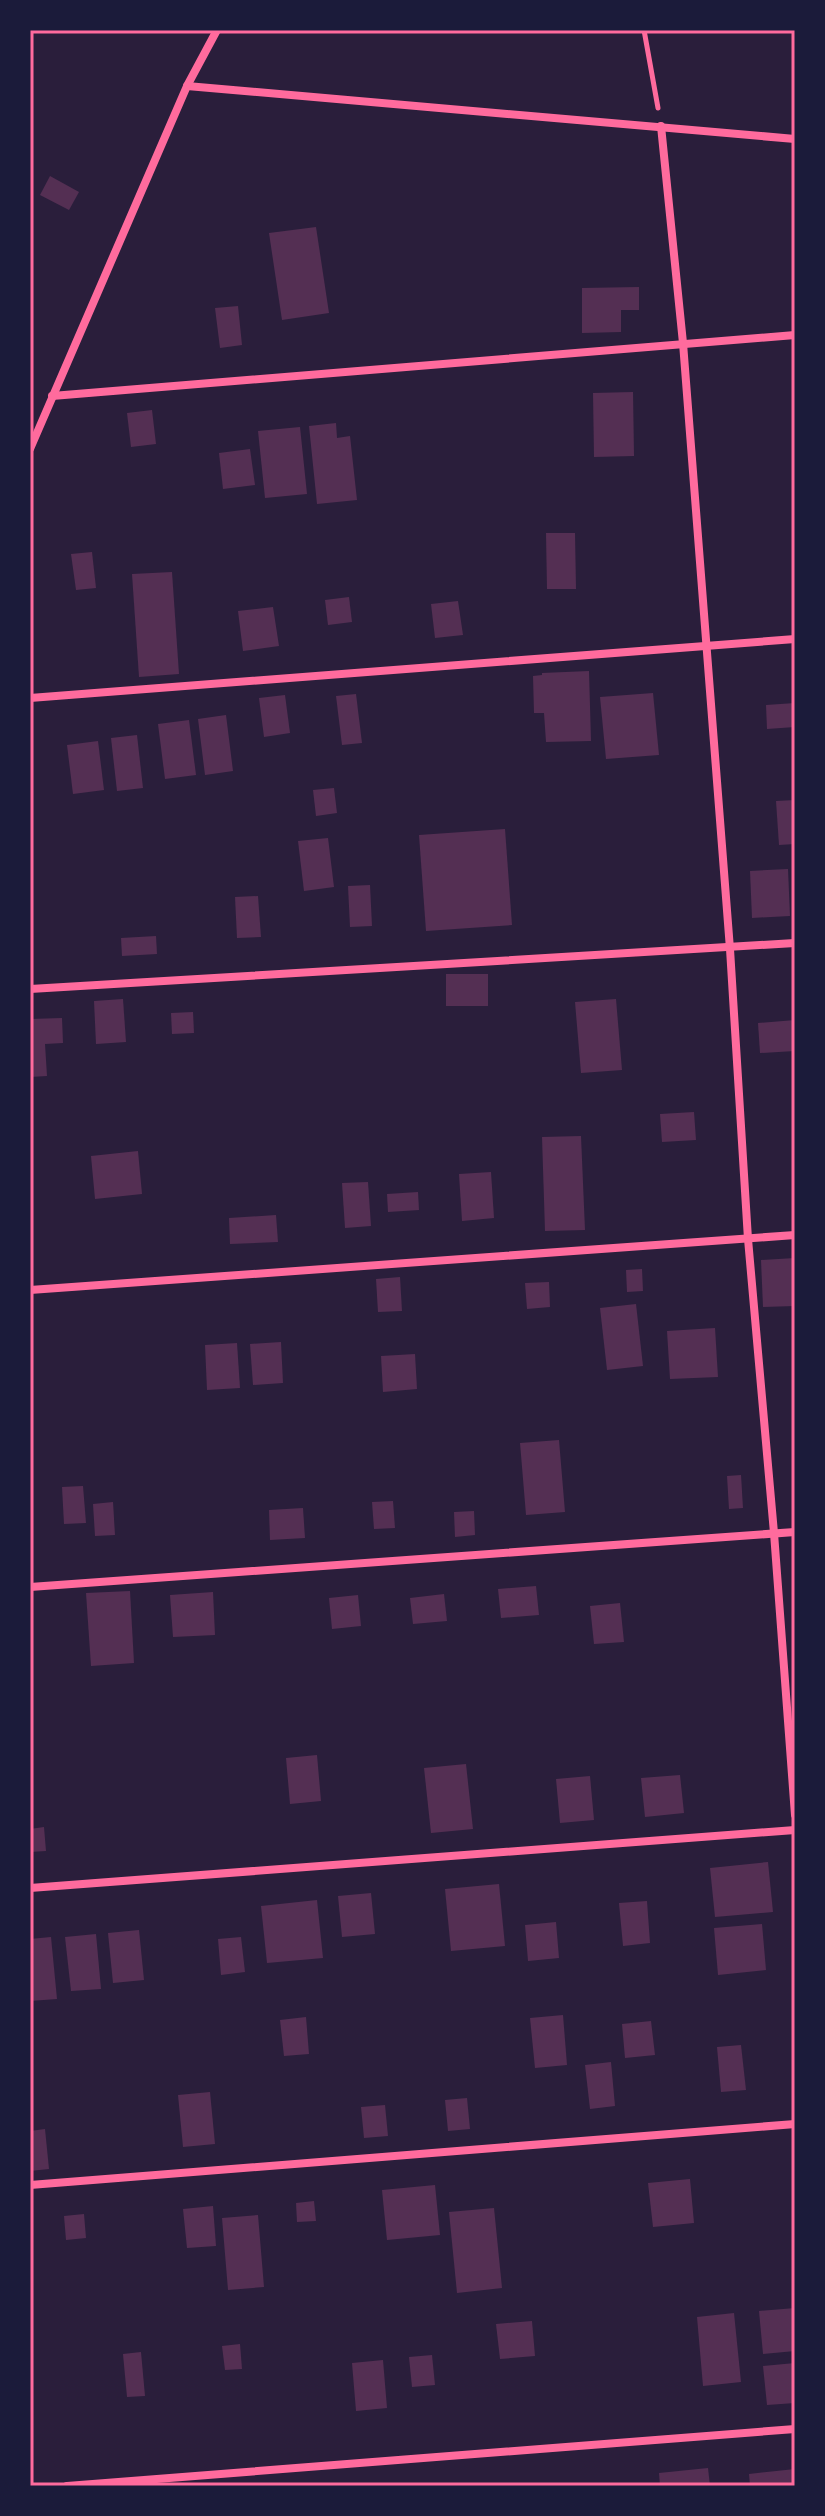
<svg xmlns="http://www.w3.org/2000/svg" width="825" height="2516" font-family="'Roboto Condensed',sans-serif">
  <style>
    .green { fill: #2a1e3b }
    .building { fill: #542f53 }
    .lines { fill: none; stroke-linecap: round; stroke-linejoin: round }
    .path { stroke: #ff6b9d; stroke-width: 5 }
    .minor { stroke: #ff6b9d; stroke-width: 8 }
    .neatline { fill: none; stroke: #ff6b9d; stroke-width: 3 }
  </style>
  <rect width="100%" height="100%" fill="#1b1b3a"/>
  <!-- green -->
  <rect class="green" x="30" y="30" width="765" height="2456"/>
  <!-- building -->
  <g class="building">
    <path d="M50 176 79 192 69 210 40 195Z"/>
    <path d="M316 227 329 313 282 320 269 233Z"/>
    <path d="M639 287V310H621V332L582 333V288Z"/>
    <path d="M238 306 242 345 220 348 215 308Z"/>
    <path d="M633 392 634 456 594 457 593 393Z"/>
    <path d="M152 410 156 444 131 447 127 413Z"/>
    <path d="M336 423 337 438 350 436 357 500 317 504 309 426Z"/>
    <path d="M300 427 307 494 265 498 258 431Z"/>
    <path d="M250 449 255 485 223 489 219 453Z"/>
    <path d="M546 533H575L576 589H547Z"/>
    <path d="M92 552 96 588 76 590 71 554Z"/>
    <path d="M172 572 179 674 139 677 132 574Z"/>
    <path d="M349 597 352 622 328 625 325 600Z"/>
    <path d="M458 601 463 635 435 638 431 604Z"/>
    <path d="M273 607 279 646 243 651 238 611Z"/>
    <path d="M589 671 591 741 546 742 544 713H534L533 676 542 675V673Z"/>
    <path d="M653 693 659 755 606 759 600 697Z"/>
    <path d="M356 694 362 743 342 745 336 696Z"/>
    <path d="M285 695 290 733 264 737 259 698Z"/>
    <path d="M795 703V727L767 729 766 705Z"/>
    <path d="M226 715 233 771 205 775 198 719Z"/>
    <path d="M189 720 196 775 165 779 158 724Z"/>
    <path d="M137 735 143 788 117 791 111 738Z"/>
    <path d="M98 741 104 790 73 794 67 745Z"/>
    <path d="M334 788 337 813 316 816 313 790Z"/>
    <path d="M795 800V844L779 845 776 801Z"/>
    <path d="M505 829 512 925 426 931 419 835Z"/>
    <path d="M328 838 334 887 304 891 298 841Z"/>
    <path d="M788 869 790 916 752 918 750 871Z"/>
    <path d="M370 885 372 926 350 927 348 886Z"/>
    <path d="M258 896 261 937 237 938 235 897Z"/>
    <path d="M156 936 157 954 122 956 121 938Z"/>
    <rect x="446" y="974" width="42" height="32"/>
    <path d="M123 999 126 1042 96 1044 94 1001Z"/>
    <path d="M616 999 622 1070 581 1073 575 1002Z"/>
    <path d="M193 1012 194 1033 172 1034 171 1013Z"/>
    <path d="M62 1018 63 1043 45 1044 47 1076 30 1077V1019Z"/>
    <path d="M795 1020V1051L760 1053 758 1023Z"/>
    <path d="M694 1112 696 1140 662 1142 660 1114Z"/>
    <path d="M581 1136 585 1230 545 1231 542 1137Z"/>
    <path d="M138 1151 142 1194 95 1199 91 1156Z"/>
    <path d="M491 1172 494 1218 462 1221 459 1174Z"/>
    <path d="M368 1182 371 1226 345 1228 342 1183Z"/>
    <path d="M418 1192 419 1210 388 1212 387 1194Z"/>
    <path d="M276 1215 278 1242 230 1244 229 1218Z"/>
    <path d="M795 1258V1306L763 1307 761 1260Z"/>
    <path d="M642 1269 643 1291 627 1292 626 1270Z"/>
    <path d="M400 1277 402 1311 378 1312 376 1279Z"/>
    <path d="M549 1282 550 1307 527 1309 525 1283Z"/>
    <path d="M636 1304 643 1366 607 1370 600 1308Z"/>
    <path d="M715 1328 718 1377 670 1379 667 1331Z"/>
    <path d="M281 1342 283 1383 253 1385 250 1344Z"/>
    <path d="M237 1343 240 1388 207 1390 205 1345Z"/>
    <path d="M415 1354 417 1389 383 1392 381 1356Z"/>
    <path d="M559 1440 565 1512 526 1515 520 1443Z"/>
    <path d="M741 1475 743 1508 729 1509 727 1476Z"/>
    <path d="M83 1486 86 1523 64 1524 62 1487Z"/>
    <path d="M393 1501 395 1528 374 1529 372 1502Z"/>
    <path d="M113 1502 115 1535 95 1536 93 1504Z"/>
    <path d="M303 1508 305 1538 270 1540 269 1510Z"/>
    <path d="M474 1511 475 1535 455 1537 454 1512Z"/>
    <path d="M536 1586 539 1615 501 1618 498 1589Z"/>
    <path d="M130 1591 134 1663 91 1666 86 1593Z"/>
    <path d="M213 1592 215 1635 173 1637 170 1595Z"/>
    <path d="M444 1594 447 1621 413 1624 410 1598Z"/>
    <path d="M358 1595 361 1626 332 1629 329 1598Z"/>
    <path d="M620 1603 624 1642 594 1644 590 1606Z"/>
    <path d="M317 1755 321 1801 290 1804 286 1758Z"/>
    <path d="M466 1764 473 1829 431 1833 424 1768Z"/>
    <path d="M680 1775 684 1813 645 1817 641 1778Z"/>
    <path d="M590 1776 594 1820 560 1823 556 1779Z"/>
    <path d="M44 1827 46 1851 30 1852V1829Z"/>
    <path d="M768 1862 773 1912 715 1917 710 1868Z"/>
    <path d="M499 1884 505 1946 451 1951 445 1889Z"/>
    <path d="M371 1893 375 1934 342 1937 338 1896Z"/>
    <path d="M317 1900 323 1958 267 1963 261 1906Z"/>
    <path d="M647 1901 650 1943 623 1946 619 1903Z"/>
    <path d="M556 1922 559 1958 528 1961 525 1925Z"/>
    <path d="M762 1924 766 1970 718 1975 714 1928Z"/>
    <path d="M139 1930 144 1980 113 1983 108 1933Z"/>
    <path d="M96 1934 101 1989 71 1991 65 1937Z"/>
    <path d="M51 1937 57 1999 30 2001V1939Z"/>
    <path d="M241 1937 245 1972 221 1975 218 1939Z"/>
    <path d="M563 2015 567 2065 535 2068 530 2018Z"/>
    <path d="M306 2017 309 2054 284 2056 280 2020Z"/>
    <path d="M651 2021 655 2055 625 2058 622 2024Z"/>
    <path d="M741 2045 746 2090 721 2092 717 2047Z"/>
    <path d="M611 2062 615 2106 590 2109 585 2065Z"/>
    <path d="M210 2092 215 2144 183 2147 178 2095Z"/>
    <path d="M467 2098 470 2129 448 2131 445 2100Z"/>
    <path d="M385 2105 388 2136 364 2138 361 2107Z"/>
    <path d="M45 2129 49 2169 30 2171V2131Z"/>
    <path d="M690 2179 694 2223 653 2227 648 2183Z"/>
    <path d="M435 2185 440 2235 387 2240 382 2190Z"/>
    <path d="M314 2201 316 2221 297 2222 296 2203Z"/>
    <path d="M213 2206 216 2246 187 2248 183 2209Z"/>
    <path d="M494 2208 502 2288 457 2293 449 2212Z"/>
    <path d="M84 2214 86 2238 66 2240 64 2216Z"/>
    <path d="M258 2215 264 2287 228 2290 222 2218Z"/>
    <path d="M795 2308V2351L763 2354 759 2311Z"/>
    <path d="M734 2313 741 2382 703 2386 697 2317Z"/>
    <path d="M532 2321 535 2356 500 2359 496 2324Z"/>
    <path d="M240 2344 242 2369 225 2370 222 2346Z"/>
    <path d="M141 2352 145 2396 127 2397 123 2354Z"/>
    <path d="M432 2355 435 2385 412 2387 409 2357Z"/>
    <path d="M383 2360 387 2408 356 2411 352 2363Z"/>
    <path d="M795 2363V2403L767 2405 763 2366Z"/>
    <path d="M708 2468 710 2486H660L659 2473Z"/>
    <path d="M795 2469V2486H750L749 2474Z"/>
  </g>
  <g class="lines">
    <!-- path -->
    <path class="path" d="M644 30 658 108"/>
    <!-- minor -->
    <g class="minor">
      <path d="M187 86 795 139"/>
      <path d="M661 126 683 343 730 949 748 1239 774 1533 795 1815"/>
      <path d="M52 396 795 335"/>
      <path d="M30 449 187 86 217 30"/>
      <path d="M30 698 795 639"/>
      <path d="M30 989 795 943"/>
      <path d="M30 1290 795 1235"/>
      <path d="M30 1587 795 1532"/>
      <path d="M30 1888 795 1830"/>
      <path d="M30 2185 795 2124"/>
      <path d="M67 2486 795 2429"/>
    </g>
  </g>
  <!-- border -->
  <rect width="825" height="2516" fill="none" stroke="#1b1b3a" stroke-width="64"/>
  <rect x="32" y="32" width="761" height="2452" class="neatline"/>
</svg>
